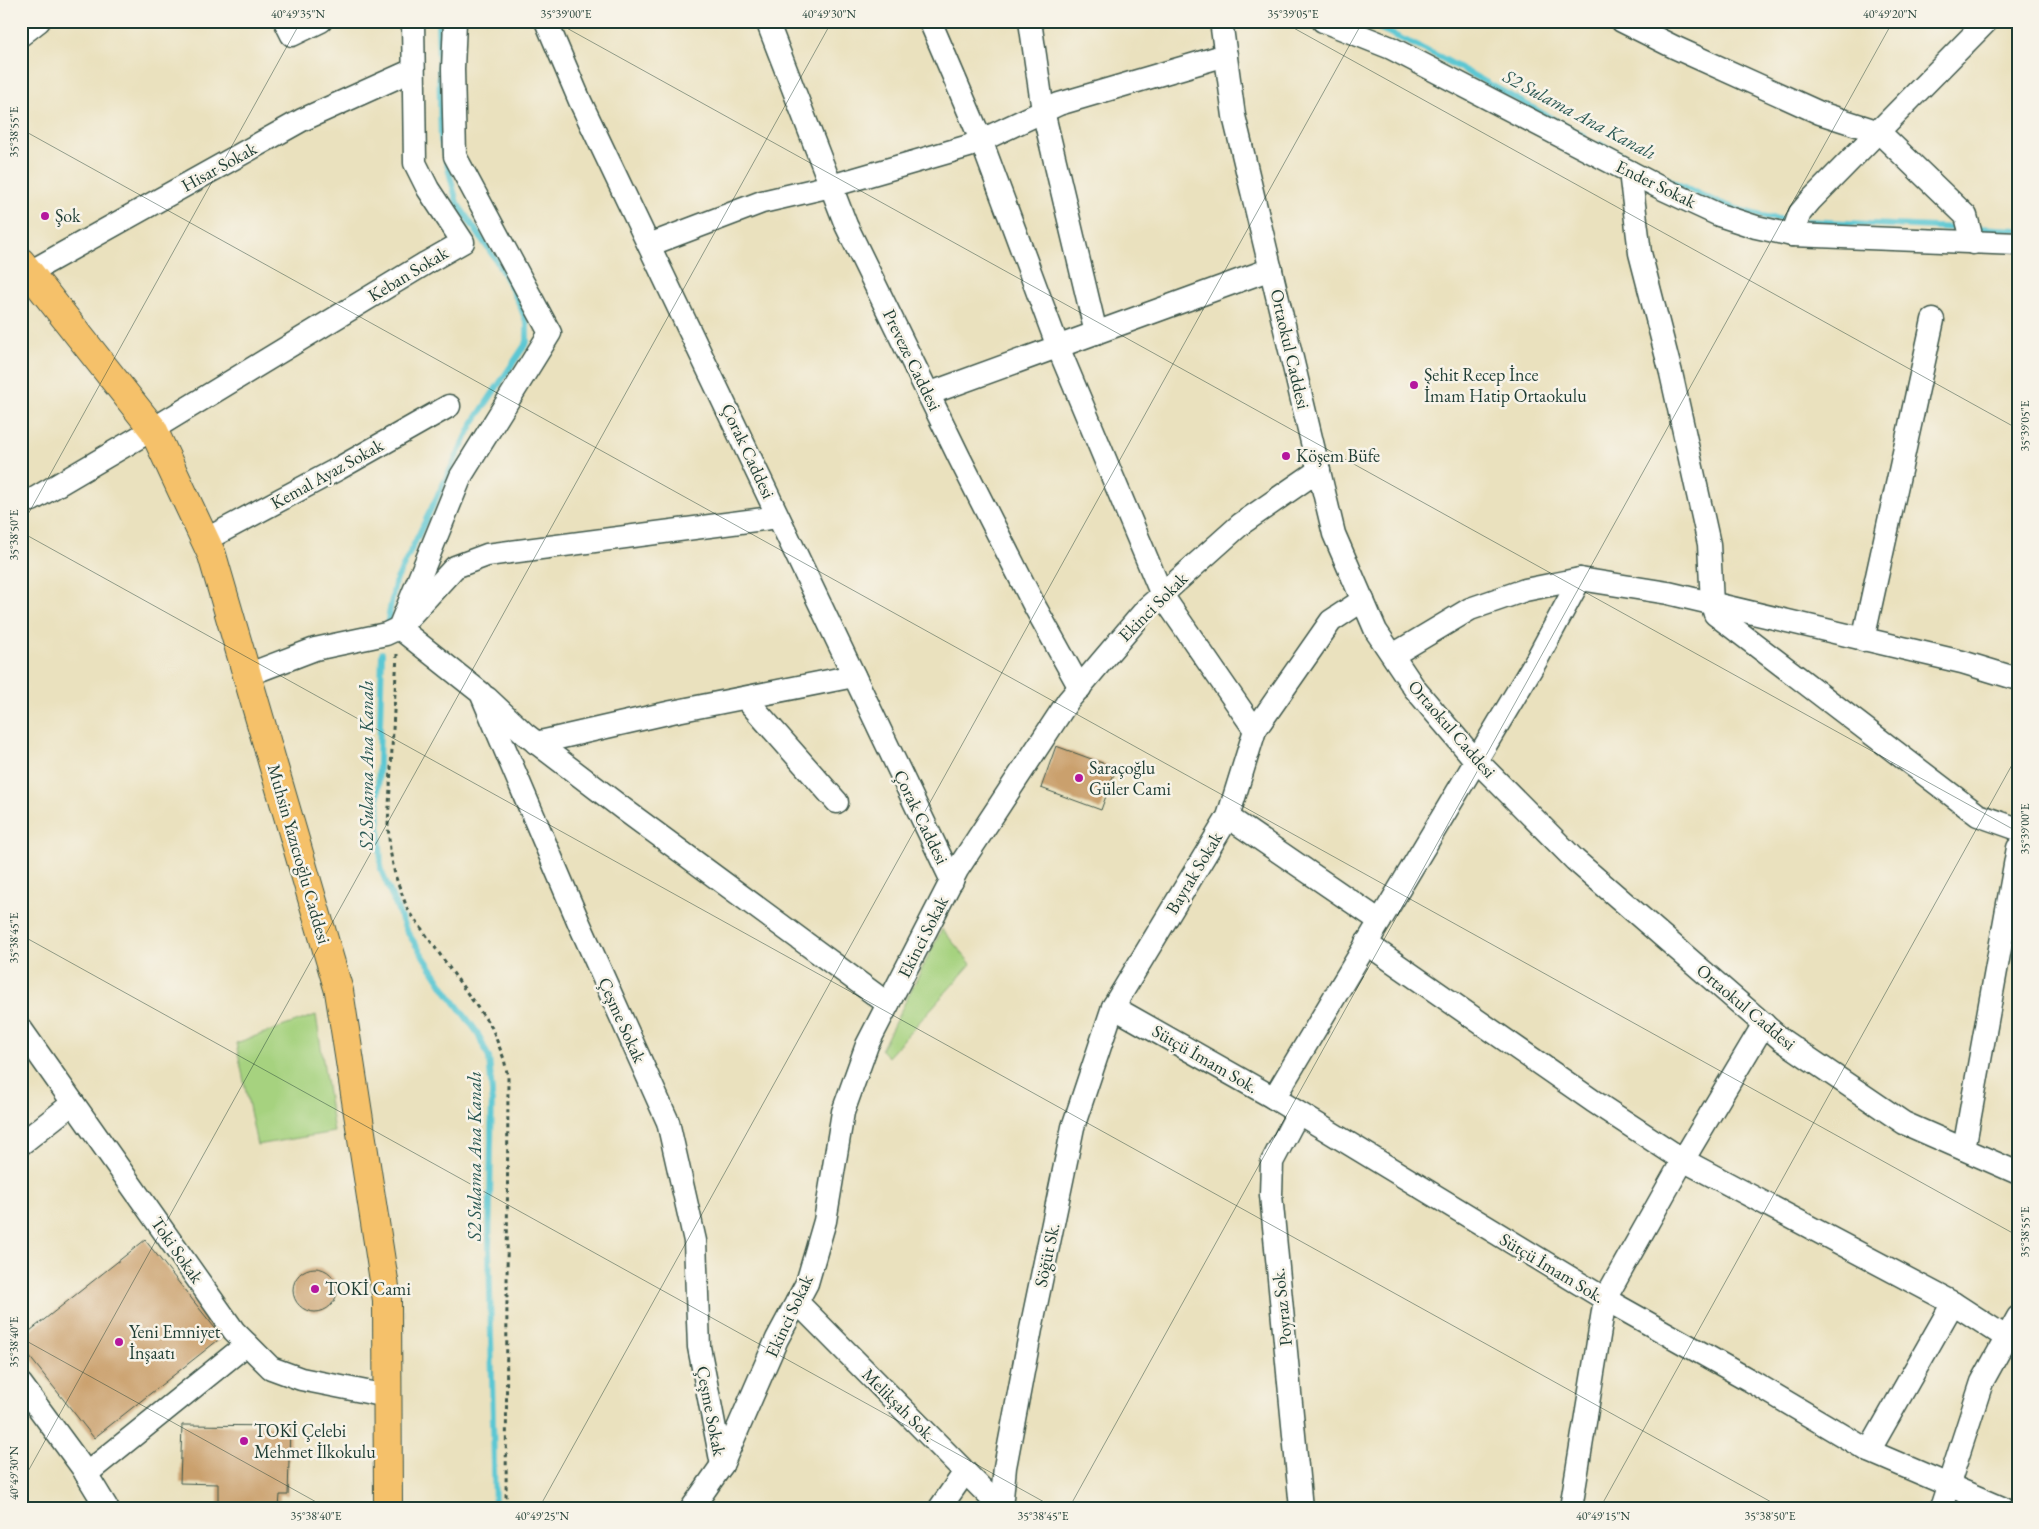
<svg xmlns="http://www.w3.org/2000/svg" width="2039" height="1529" font-family="'EB Garamond',serif">
  <style>
    .green { fill: #a6d27f; stroke: #62885a }
    .lines { fill: none; stroke-linecap: round; stroke-linejoin: round }
    .stream { stroke: #5bc7d3; stroke-width: 6 }
    .building { fill: #caa06d }
    .minor-casing { stroke: #3d5649; stroke-width: 25 }
    .major-casing { stroke: #3d5649; stroke-width: 30 }
    .path { stroke: #3d5649; stroke-width: 3; stroke-dasharray: 4 4; stroke-linecap: butt }
    .minor { stroke: #fff; stroke-width: 22 }
    .major { stroke: #f5c16b; stroke-width: 28 }
    .ticks { fill: none; stroke: #1f3d34; stroke-width: 1; stroke-opacity: 0.45 }
    .poi-dot { fill: #b5179e; stroke: #f7f3e8; stroke-width: 2 }
    .labels { text-anchor: middle; stroke-width: 5; stroke-linejoin: round; paint-order: stroke }
    .street-label { font-size: 18px; fill: #1f3d34; stroke: #f7f3e8 }
    .poi-label { font-size: 18px; fill: #1f3d34; stroke: #f7f3e8; text-anchor: start }
    .water-label { font-size: 19px; font-style: italic; fill: #2b5954; stroke: #f7f3e8 }
    .neatline { fill: none; stroke: #1f3d34; stroke-width: 2 }
    .ticks-label { font-size: 12px; text-anchor: middle; fill: #1f3d34 }
  </style>
  <rect width="100%" height="100%" fill="#f7f3e8"/>
  <filter id="ink" filterUnits="userSpaceOnUse"><feTurbulence type="fractalNoise" baseFrequency=".02" numOctaves="2"/><feDisplacementMap in="SourceGraphic" scale="10" xChannelSelector="R" yChannelSelector="G"/><feConvolveMatrix kernelMatrix="1 2 1 2 8 2 1 2 1" color-interpolation-filters="sRGB"/></filter>
  <filter id="wash" filterUnits="userSpaceOnUse"><feTurbulence type="fractalNoise" baseFrequency=".0096" numOctaves="4" result="noise"/><feDisplacementMap in="SourceGraphic" scale="20" xChannelSelector="R" yChannelSelector="G"/><feGaussianBlur stdDeviation="1.12" result="paint"/><feColorMatrix in="noise" values="0 0 0 0 0 0 0 0 0 0 0 0 0 0 0 0 0 1.4 0 .05"/><feComposite in="paint" operator="in"/></filter>
  <g filter="url(#wash)">
    <rect width="100%" height="100%" fill="#eae1be"/>
    <!-- green -->
    <g class="green">
      <path d="M942 929 971 964 888 1057 881 1050Z"/>
      <path d="M316 1015 334 1132 257 1145 236 1043Z"/>
    </g>
    <g class="lines">
      <!-- stream -->
      <g class="stream">
        <path d="M1364 21 1440 57 1584 136"/>
        <path d="M1600 144C1658 173 1723 214 1788 220"/>
        <path d="M1807 221 1957 228"/>
        <path d="M1976 228 2018 230"/>
        <path d="M387 625 395 583 473 423 527 342V324L519 303 496 260 457 203 441 140 438 21"/>
        <path d="M382 653 378 797 381 870 406 930 447 992 477 1032 489 1058 492 1093 489 1249 495 1508"/>
      </g>
    </g>
    <g id="blocks">
      <!-- building -->
      <g class="building">
        <path d="M1056 746 1116 768 1101 810 1041 788Z"/>
        <path d="M145 1240 222 1337 94 1438 21 1346V1338Z"/>
        <circle cx="315" cy="1290" r="22"/>
        <path d="M182 1425 290 1426 288 1495H280L279 1508H218V1484L180 1483Z"/>
      </g>
    </g>
  </g>
  <g filter="url(#ink)">
    <use href="#blocks" fill-opacity="0" stroke="#3d5649" stroke-width="1"/>
    <g class="lines">
      <!-- minor casing -->
      <g class="minor-casing">
        <g id="minor">
          <path d="M285 21 292 35 321 21"/>
          <path d="M455 21 453 69 455 156 550 333 461 476 399 628 481 693 579 923 668 1122 695 1241 699 1347 722 1465"/>
          <path d="M546 21 580 101 952 881"/>
          <path d="M767 21 846 225 959 457 1034 605 1080 688"/>
          <path d="M930 21 981 140 1058 347 1162 595 1255 730 1331 621 1363 600"/>
          <path d="M1030 21 1043 111 1096 333"/>
          <path d="M1221 21 1234 116 1334 534 1376 631 1415 689 1471 755 1575 860 1782 1040 1904 1123 2018 1173"/>
          <path d="M1323 21 1391 48 1661 188 1719 215 1756 227 1792 235 2018 244"/>
          <path d="M1622 21 1674 47 1820 113 1879 132 1966 216 1973 243"/>
          <path d="M21 35 39 21"/>
          <path d="M1630 172 1640 253 1671 373 1709 544 1712 604 1715 614 1978 815 2018 829"/>
          <path d="M1792 235 1800 213 1811 200 1987 21"/>
          <path d="M649 245 762 202 831 186 969 146 1059 104 1226 55"/>
          <path d="M30 272 302 120 413 70"/>
          <path d="M928 394 1271 269"/>
          <path d="M32 500 153 429 426 263 463 242 428 189 415 163 413 21"/>
          <path d="M205 540 336 470 449 406"/>
          <path d="M1863 640 1933 320"/>
          <path d="M1393 655 1470 609 1525 590 1580 579 1668 593 1962 662 2018 679"/>
          <path d="M247 675 315 649 386 634 399 628 455 567 487 555 778 517"/>
          <path d="M487 698 525 734 626 811 888 1004"/>
          <path d="M745 698 837 802"/>
          <path d="M536 743 672 712 854 676"/>
          <path d="M1228 817 1380 921"/>
          <path d="M1366 943 1593 1101 1683 1160 1953 1303 1869 1451"/>
          <path d="M1113 1007 1274 1098 1605 1299 1751 1381 1869 1451 2002 1508"/>
          <path d="M21 1029 234 1331 271 1368 301 1379 387 1396"/>
          <path d="M1274 1098 1537 659 1580 579"/>
          <path d="M1298 1113 1272 1162 1271 1195 1301 1508"/>
          <path d="M21 1144 73 1103"/>
          <path d="M1964 1149 2018 848"/>
          <path d="M797 1302 1001 1508"/>
          <path d="M1953 1303 2007 1338"/>
          <path d="M21 1384 82 1467 107 1508"/>
          <path d="M86 1474 247 1344"/>
          <path d="M692 1508 722 1465 777 1339 807 1283 825 1221 843 1112 867 1045 957 870 1068 701 1147 608 1241 524 1319 470"/>
          <path d="M940 1508 965 1472"/>
          <path d="M1001 1508 1005 1467 1031 1329 1073 1127 1113 1007 1228 817 1255 730"/>
          <path d="M1571 1508 1605 1299 1683 1160 1764 1024"/>
          <path d="M1941 1508 1982 1382 2018 1317"/>
        </g>
      </g>
      <!-- major casing -->
      <g class="major-casing">
        <path id="major" d="M21 262 153 429 212 555 339 991 387 1300 388 1508"/>
      </g>
      <!-- path -->
      <path class="path" d="M397 654 388 825 390 850 395 875 407 908 492 1028 504 1059 508 1077 506 1508"/>
      <!-- minor -->
      <use href="#minor" class="minor"/>
      <!-- major -->
      <use href="#major" class="major"/>
    </g>
  </g>
  <!-- ticks -->
  <path class="ticks" d="M554 21 2018 832M1281 21 2018 429M2009 21 2018 26M21 129 2018 1236M21 527 301 21M21 532 1782 1508M21 935 1055 1508M21 1338 327 1508M21 1484 832 21M539 1508 1363 21M1069 1508 1893 21M1600 1508 2018 754"/>
  <!-- markers -->
  <g class="poi-dot">
    <circle cx="45" cy="216" r="5"/>
    <circle cx="1414" cy="385" r="5"/>
    <circle cx="1286" cy="456" r="5"/>
    <circle cx="1079" cy="778" r="5"/>
    <circle cx="315" cy="1289" r="5"/>
    <circle cx="119" cy="1342" r="5"/>
    <circle cx="244" cy="1441" r="5"/>
  </g>
  <g class="labels">
    <!-- street labels -->
    <g class="street-label">
      <text transform="translate(219 167) rotate(-29)" y="6">Hisar Sokak</text>
      <text transform="translate(1656 184) rotate(26)" y="6">Ender Sokak</text>
      <text transform="translate(408 274) rotate(-31)" y="6">Keban Sokak</text>
      <text transform="translate(1290 349) rotate(77)" y="6">Ortaokul Caddesi</text>
      <text transform="translate(912 360) rotate(64)" y="6">Preveze Caddesi</text>
      <text transform="translate(748 451) rotate(65)" y="6">Çorak Caddesi</text>
      <text transform="translate(327 474) rotate(-29)" y="6">Kemal Ayaz Sokak</text>
      <text transform="translate(1153 607) rotate(-45)" y="6">Ekinci Sokak</text>
      <text transform="translate(1452 729) rotate(49)" y="6">Ortaokul Caddesi</text>
      <text transform="translate(921 817) rotate(64)" y="6">Çorak Caddesi</text>
      <text transform="translate(299 854) rotate(74)" y="6">Muhsin Yazıcıoğlu Caddesi</text>
      <text transform="translate(1194 873) rotate(-59)" y="6">Bayrak Sokak</text>
      <text transform="translate(923 937) rotate(-63)" y="6">Ekinci Sokak</text>
      <text transform="translate(1746 1007) rotate(40)" y="6">Ortaokul Caddesi</text>
      <text transform="translate(622 1020) rotate(66)" y="6">Çeşme Sokak</text>
      <text transform="translate(1205 1059) rotate(30)" y="6">Sütçü İmam Sok.</text>
      <text transform="translate(177 1250) rotate(55)" y="6">Toki Sokak</text>
      <text transform="translate(1047 1255) rotate(-78)" y="6">Söğüt Sk.</text>
      <text transform="translate(1552 1268) rotate(31)" y="6">Sütçü İmam Sok.</text>
      <text transform="translate(1282 1307) rotate(-96)" y="6">Poyraz Sok.</text>
      <text transform="translate(789 1316) rotate(-65)" y="6">Ekinci Sokak</text>
      <text transform="translate(899 1405) rotate(45)" y="6">Melikşah Sok.</text>
      <text transform="translate(711 1411) rotate(79)" y="6">Çeşme Sokak</text>
    </g>
    <!-- poi labels -->
    <g class="poi-label">
      <text x="55" y="222">Şok</text>
      <text x="1424" y="381">Şehit Recep İnce<tspan x="1424" dy="21">İmam Hatip Ortaokulu</tspan></text>
      <text x="1296" y="462">Köşem Büfe</text>
      <text x="1089" y="774">Saraçoğlu<tspan x="1089" dy="21">Güler Cami</tspan></text>
      <text x="325" y="1295">TOKİ Cami</text>
      <text x="129" y="1338">Yeni Emniyet<tspan x="129" dy="21">İnşaatı</tspan></text>
      <text x="254" y="1437">TOKİ Çelebi<tspan x="254" dy="21">Mehmet İlkokulu</tspan></text>
    </g>
    <!-- water labels -->
    <g class="water-label">
      <text transform="translate(1580 114) rotate(28)" y="7">S2 Sulama Ana Kanalı</text>
      <text transform="translate(366 765) rotate(-90)" y="7">S2 Sulama Ana Kanalı</text>
      <text transform="translate(474 1156) rotate(-90)" y="7">S2 Sulama Ana Kanalı</text>
    </g>
  </g>
  <!-- margin -->
  <rect width="2039" height="1529" fill="none" stroke="#f7f3e8" stroke-width="55"/>
  <rect x="28" y="28" width="1984" height="1474" class="neatline"/>
  <g class="ticks-label">
    <text x="298" y="18">40°49'35"N</text>
    <text x="566" y="18">35°39'00"E</text>
    <text x="829" y="18">40°49'30"N</text>
    <text x="1293" y="18">35°39'05"E</text>
    <text x="1890" y="18">40°49'20"N</text>
    <text transform="translate(14 132) rotate(-90)" y="4">35°38'55"E</text>
    <text transform="translate(2025 426) rotate(-90)" y="4">35°39'05"E</text>
    <text transform="translate(14 535) rotate(-90)" y="4">35°38'50"E</text>
    <text transform="translate(2025 829) rotate(-90)" y="4">35°39'00"E</text>
    <text transform="translate(14 938) rotate(-90)" y="4">35°38'45"E</text>
    <text transform="translate(2025 1232) rotate(-90)" y="4">35°38'55"E</text>
    <text transform="translate(14 1342) rotate(-90)" y="4">35°38'40"E</text>
    <text transform="translate(14 1473) rotate(-90)" y="4">40°49'30"N</text>
    <text x="316" y="1520">35°38'40"E</text>
    <text x="542" y="1520">40°49'25"N</text>
    <text x="1043" y="1520">35°38'45"E</text>
    <text x="1603" y="1520">40°49'15"N</text>
    <text x="1770" y="1520">35°38'50"E</text>
  </g>
</svg>
